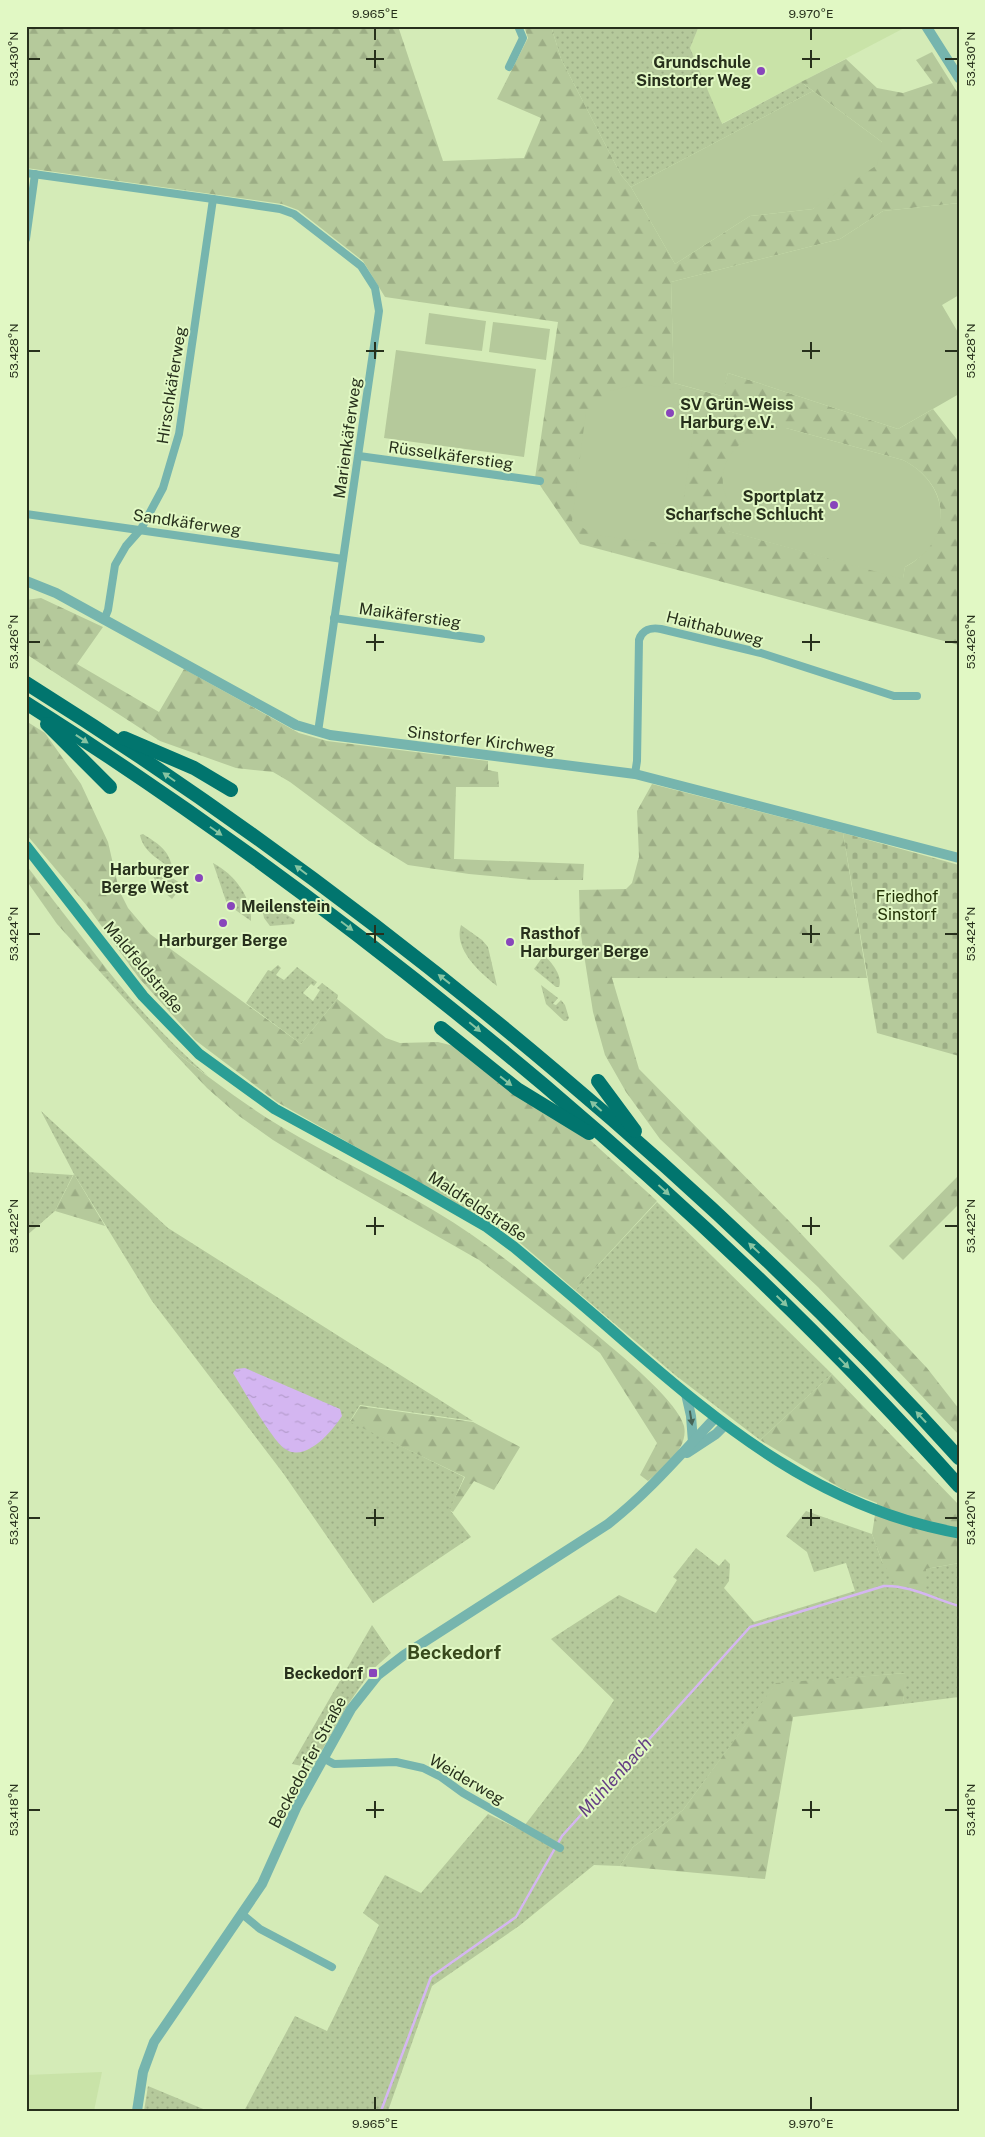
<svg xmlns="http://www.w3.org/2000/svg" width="985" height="2137" font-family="'Public Sans',sans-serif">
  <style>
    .built { fill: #c9e3a8 }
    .grass { fill: url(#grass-dots) }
    .forest { fill: url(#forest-firs); fill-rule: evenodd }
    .cemetery { fill: url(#cemetery-stones) }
    .garden { fill: #b5c99b }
    .water { fill: url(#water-ripples) }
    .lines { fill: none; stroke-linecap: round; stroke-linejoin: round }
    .stream { stroke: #d4b6f1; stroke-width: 2.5 }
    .minor { stroke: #76b5ae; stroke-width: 8 }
    .tertiary { stroke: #76b5ae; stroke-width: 10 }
    .secondary { stroke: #2b9e95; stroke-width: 11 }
    .motorway { stroke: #01756e; stroke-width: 14 }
    .oneway { fill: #87c4a2 }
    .oneway2 { fill: #476556 }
    .ticks { fill: none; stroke: #27301c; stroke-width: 2 }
    .poi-dot { fill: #8846bb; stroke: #e1f8c4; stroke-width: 2 }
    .labels { text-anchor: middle; stroke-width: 4; stroke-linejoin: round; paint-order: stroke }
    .poi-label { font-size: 16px; font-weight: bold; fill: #27301c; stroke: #e1f8c4; text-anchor: end }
    .street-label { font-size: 16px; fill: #27301c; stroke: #e1f8c4 }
    .park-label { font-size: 16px; fill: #223205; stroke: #e1f8c4 }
    .water-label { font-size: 18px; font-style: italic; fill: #643e84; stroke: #e1f8c4 }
    .quarter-label { font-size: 19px; font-weight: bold; fill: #38491c; stroke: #e1f8c4 }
    .neatline { fill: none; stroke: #27301c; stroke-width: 2 }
    .ticks-label { font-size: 12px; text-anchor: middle; fill: #27301c }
  </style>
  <defs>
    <pattern id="grass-dots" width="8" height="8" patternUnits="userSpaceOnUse" patternTransform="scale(1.25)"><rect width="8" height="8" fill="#b5c99b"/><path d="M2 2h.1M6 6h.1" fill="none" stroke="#9cad85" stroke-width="1.8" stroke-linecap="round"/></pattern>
    <pattern id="forest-firs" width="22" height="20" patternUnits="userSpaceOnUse" patternTransform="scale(1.25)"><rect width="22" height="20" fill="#b5c99b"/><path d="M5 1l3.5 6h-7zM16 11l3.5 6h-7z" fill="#9cad85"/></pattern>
    <pattern id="cemetery-stones" width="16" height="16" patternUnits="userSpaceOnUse" patternTransform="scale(1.25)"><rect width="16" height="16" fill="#b5c99b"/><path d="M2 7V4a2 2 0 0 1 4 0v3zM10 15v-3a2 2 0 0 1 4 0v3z" fill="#9cad85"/></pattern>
    <pattern id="water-ripples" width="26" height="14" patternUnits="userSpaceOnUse" patternTransform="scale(1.25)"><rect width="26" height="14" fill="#d4b6f1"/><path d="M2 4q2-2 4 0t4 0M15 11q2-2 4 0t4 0" fill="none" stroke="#b69dce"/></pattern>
  </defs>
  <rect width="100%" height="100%" fill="#d4ebb7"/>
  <!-- built -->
  <g class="built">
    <path d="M699 26H908L721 124 690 48Z"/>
    <path d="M102 2072 94 2111H26V2075Z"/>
  </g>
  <!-- grass -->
  <g class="grass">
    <path d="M551 26H699L690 48 722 124 801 82 813 91 631 187 621 175 561 59Z"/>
    <path d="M143 834C157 843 168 849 172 866L169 867C157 858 143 851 140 835Z"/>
    <path d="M213 863C234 874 252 897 251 921L227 904Z"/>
    <path d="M151 864 183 885 172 899C161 890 152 879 149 865Z"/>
    <path d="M266 903 272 905 295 920 294 924 270 926 264 918 262 908Z"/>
    <path d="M461 925 482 940 488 947 497 986C480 973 453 949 461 925Z"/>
    <path d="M544 955C552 963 563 976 559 987H556L534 969Z"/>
    <path d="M278 965 281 968 276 975 284 980 297 967 317 982 314 986 311 984 303 993 313 1001 320 990 317 988 322 983 338 995 337 999 301 1044 246 1003 268 970 271 971Z"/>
    <path d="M109 972C139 1010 172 1044 208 1076L169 1048 102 974Z"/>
    <path d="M541 985 558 998 553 1004 556 1005 561 1000 565 1005 569 1018 567 1021H564L546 1004Z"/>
    <path d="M41 1111 168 1228 473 1421 360 1405 350 1421 464 1477 450 1510 471 1537 373 1603 283 1473 152 1301 74 1174Z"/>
    <path d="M26 1172 73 1175 55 1211 26 1236Z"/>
    <path d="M657 1202 832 1374 760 1440 675 1375 575 1290Z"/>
    <path d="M806 1511 872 1534 883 1564 926 1569 959 1563V1697L903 1704 905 1673 776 1684 683 1810 633 1847 620 1866 594 1865 519 1926 432 1986 388 2111H244L295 2016 327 2031 379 1925 363 1913 385 1875 421 1893 488 1814 521 1830 582 1751 614 1700 551 1639 619 1595 656 1613 677 1580 673 1577 696 1548 719 1566 725 1559 730 1564 729 1581 724 1588 754 1622 855 1591 846 1563 814 1572 807 1552 786 1536Z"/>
    <path d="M372 1625 391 1653 371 1671 347 1706 312 1768 292 1764Z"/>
    <path d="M148 2086 208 2111H144Z"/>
  </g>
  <!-- forest -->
  <g class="forest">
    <path d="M26 26H398L443 161 524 158 541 118 497 99 528 38 524 26H551L561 59 621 175 631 187 675 264 750 216 813 209 882 142 801 82 846 59 877 88 903 93 933 83 916 60 932 52 959 95V203L883 211 840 239 671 282 674 383 721 396 728 373 898 429 933 409 959 442V645L580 544 535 478 558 322 385 297 363 261 298 210 282 204 26 168ZM773 428H786L903 460C936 477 953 511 930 544 922 555 917 561 905 567L903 578 728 531 732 515Z"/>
    <path d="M41 598 103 627 77 664 159 712 184 669 299 733 327 741 488 761V770L498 772 499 787H456L454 859 584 864 583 880H533L469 874 408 865 369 841 290 782 273 772 236 768 160 741 26 654V600Z"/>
    <path d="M26 721 45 733 81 784 108 842 119 890 128 908 150 934 301 1044 337 999 386 1038 400 1043 438 1042 454 1046 512 1092 590 1140 657 1201 575 1290 511 1235 277 1102 195 1040 139 978 87 906 26 834Z"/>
    <path d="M652 784 843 833 867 978H612L639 1069 791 1223 927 1368 959 1409V1435L818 1287 660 1139 626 1092 605 1055 593 1012 580 929 579 890 626 889 632 883 639 857 637 811Z"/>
    <path d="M26 865 109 972 102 974 57 924 26 880Z"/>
    <path d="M169 1048C206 1074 241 1103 280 1126 330 1156 383 1180 433 1210 498 1248 553 1298 610 1346 629 1362 678 1403 684 1426 689 1449 662 1468 648 1481L640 1475 657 1443 600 1353 479 1260 332 1176 273 1140 239 1116 207 1088Z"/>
    <path d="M74 1174 105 1226 55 1211Z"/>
    <path d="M959 1175V1204L903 1260 889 1246Z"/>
    <path d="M832 1374 959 1505V1563L926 1569 925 1591 900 1585 883 1564 872 1534 877 1503 842 1489 760 1440Z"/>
    <path d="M360 1406 473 1422 520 1447 494 1490 474 1481 453 1512 449 1510 465 1477 350 1422Z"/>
    <path d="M906 1673 903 1704 793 1717 765 1879 620 1866 633 1847 683 1810 776 1683Z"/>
  </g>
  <!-- cemetery -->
  <path class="cemetery" d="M843 833 959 865V1056L877 1033Z"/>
  <!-- garden -->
  <g class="garden">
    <path d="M813 91 882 142 877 165 813 209 750 216 675 264 631 187Z"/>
    <path d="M959 203V295L942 305 959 334V394L898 429 728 373 722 396 674 383 671 282 840 239 883 211Z"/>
    <path d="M429 313 486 321 482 351 425 344Z"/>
    <path d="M493 322 550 329 546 360 489 352Z"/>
    <path d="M396 350 536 369 524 457 384 438Z"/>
    <path d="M638 384 699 392 677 545 594 535 572 521 586 411 610 391Z"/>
    <path d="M773 428H786L903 460C952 485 954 542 905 567L903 579 727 531C729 526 731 520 732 516 732 507 724 495 723 485 720 455 746 434 773 428Z"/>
  </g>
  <!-- water -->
  <path class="water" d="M245 1368 340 1409 342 1416C332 1431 306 1463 285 1449 272 1440 243 1389 233 1373L236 1369Z"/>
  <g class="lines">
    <!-- stream -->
    <path class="stream" d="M381 2111 431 1977 516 1917 562 1836 750 1627 884 1586C910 1585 934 1599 959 1606"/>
    <!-- minor -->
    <g class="minor">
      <path d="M509 67 523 38 518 26"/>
      <path d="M26 173 213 199 280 209 294 214 361 266 375 288 379 311 318 732"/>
      <path d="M26 239 35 174"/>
      <path d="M359 456 540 481"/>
      <path d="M26 514 343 559"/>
      <path d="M334 618 481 639"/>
      <path d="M104 620 108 610 115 565 126 546 141 529 163 488 179 434 213 199"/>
      <path d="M635 774 637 761 639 640C642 630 651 627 661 629L761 653 894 696H917"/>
      <path d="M323 1758 334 1764 396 1762 423 1768 441 1777 463 1793 560 1848"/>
      <path d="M242 1914 260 1929 332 1967"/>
    </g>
    <!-- tertiary -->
    <g class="tertiary">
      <path d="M926 26 959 78"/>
      <path d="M26 581 56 593 296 725 330 735 635 774 959 858"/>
      <path d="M686 1394 691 1416 693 1442"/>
      <path d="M687 1453 716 1434 725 1425"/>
      <path d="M137 2111 143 2072 154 2042 262 1884 297 1806 351 1709 378 1675 404 1655 608 1524C648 1493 681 1454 715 1418"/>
    </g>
    <!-- secondary -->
    <path class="secondary" d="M26 846 143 996 199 1054 275 1109 405 1180 487 1227 514 1247C551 1278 588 1309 624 1341 725 1429 823 1509 959 1533"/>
    <!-- motorway -->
    <g class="motorway">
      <path d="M26 683C213 800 390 931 558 1073 699 1192 835 1320 959 1458"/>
      <path d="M26 703C208 818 380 947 544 1085 691 1210 831 1342 959 1486"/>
      <path d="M47 724 110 787"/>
      <path d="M124 738 194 768 231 790"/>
      <path d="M441 1028 517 1089 589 1133"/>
      <path d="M598 1081 635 1131"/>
    </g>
  </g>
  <!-- one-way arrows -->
  <defs><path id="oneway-solid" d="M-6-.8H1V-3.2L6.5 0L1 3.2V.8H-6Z" transform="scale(1.25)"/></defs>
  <g class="oneway">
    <use href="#oneway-solid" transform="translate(82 739) rotate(34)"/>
    <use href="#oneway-solid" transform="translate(169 777) rotate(-145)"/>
    <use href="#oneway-solid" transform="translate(216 831) rotate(35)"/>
    <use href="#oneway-solid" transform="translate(301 870) rotate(-143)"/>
    <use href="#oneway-solid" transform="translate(347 926) rotate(37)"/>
    <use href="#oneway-solid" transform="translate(444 979) rotate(-142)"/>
    <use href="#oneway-solid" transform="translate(475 1027) rotate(40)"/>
    <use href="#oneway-solid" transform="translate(506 1081) rotate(38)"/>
    <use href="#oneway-solid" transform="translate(596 1106) rotate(-139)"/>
    <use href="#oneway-solid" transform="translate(664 1190) rotate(42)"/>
    <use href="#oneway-solid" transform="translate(754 1248) rotate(-137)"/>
    <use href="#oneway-solid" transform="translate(782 1301) rotate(44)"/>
    <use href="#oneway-solid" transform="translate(844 1363) rotate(46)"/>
    <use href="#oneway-solid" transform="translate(921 1417) rotate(-133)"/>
  </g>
  <use class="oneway2" href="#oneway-solid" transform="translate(691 1418) rotate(81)"/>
  <!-- ticks -->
  <path class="ticks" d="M375 28V40M811 28V40M375 50V68M811 50V68M28 59H40M366 59H384M802 59H820M945 59H958M375 342V359M811 342V359M28 351H40M366 351H384M802 351H820M945 351H958M375 634V651M811 634V651M28 642H40M366 642H384M802 642H820M945 642H958M375 925V943M811 925V943M28 934H40M366 934H384M802 934H820M945 934H958M375 1217V1235M811 1217V1235M28 1226H40M366 1226H384M802 1226H820M945 1226H958M375 1509V1526M811 1509V1526M28 1518H40M366 1518H384M802 1518H820M945 1518H958M375 1801V1818M811 1801V1818M28 1810H40M366 1810H384M802 1810H820M945 1810H958M375 2097V2110M811 2097V2110"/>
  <!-- markers -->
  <g class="poi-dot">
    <circle cx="761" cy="71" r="5"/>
    <circle cx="670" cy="413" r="5"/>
    <circle cx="834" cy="505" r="5"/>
    <circle cx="199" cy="878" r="5"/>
    <circle cx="231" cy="906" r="5"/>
    <circle cx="223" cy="923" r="5"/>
    <circle cx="510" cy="942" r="5"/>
    <rect x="368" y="1668" width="10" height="10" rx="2.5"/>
  </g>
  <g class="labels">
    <!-- poi labels -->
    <g class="poi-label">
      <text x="751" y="68">Grundschule<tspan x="751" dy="18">Sinstorfer Weg</tspan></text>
      <text x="680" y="410" text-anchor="start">SV Grün-Weiss<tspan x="680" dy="18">Harburg e.V.</tspan></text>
      <text x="824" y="502">Sportplatz<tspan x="824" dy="18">Scharfsche Schlucht</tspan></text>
      <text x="189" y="875">Harburger<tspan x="189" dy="18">Berge West</tspan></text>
      <text x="241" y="912" text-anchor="start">Meilenstein</text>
      <text x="520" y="939" text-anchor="start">Rasthof<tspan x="520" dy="18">Harburger Berge</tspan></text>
      <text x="223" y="946" text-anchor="middle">Harburger Berge</text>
      <text x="363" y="1679">Beckedorf</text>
    </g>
    <!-- street labels -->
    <g class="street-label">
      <text transform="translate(171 385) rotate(-81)" y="6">Hirschkäferweg</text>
      <text transform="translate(347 438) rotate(-82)" y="6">Marienkäferweg</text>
      <text transform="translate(451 455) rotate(8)" y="6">Rüsselkäferstieg</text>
      <text transform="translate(187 522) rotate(8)" y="6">Sandkäferweg</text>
      <text transform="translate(410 615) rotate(8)" y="6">Maikäferstieg</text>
      <text transform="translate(715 628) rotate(14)" y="6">Haithabuweg</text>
      <text transform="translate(481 740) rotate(7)" y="6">Sinstorfer Kirchweg</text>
      <text transform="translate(144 967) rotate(50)" y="6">Maldfeldstraße</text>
      <text transform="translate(478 1206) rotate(33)" y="6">Maldfeldstraße</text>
      <text transform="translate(307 1762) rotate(-62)" y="6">Beckedorfer Straße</text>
      <text transform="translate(467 1779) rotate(30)" y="6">Weiderweg</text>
    </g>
    <!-- park labels -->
    <g class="park-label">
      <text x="907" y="902">Friedhof<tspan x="907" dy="18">Sinstorf</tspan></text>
    </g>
    <!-- water labels -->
    <g class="water-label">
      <text transform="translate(615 1777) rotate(-48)" y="6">Mühlenbach</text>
    </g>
    <!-- quarter labels -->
    <g class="quarter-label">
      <text x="454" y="1659">Beckedorf</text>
    </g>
  </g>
  <!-- border -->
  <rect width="985" height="2137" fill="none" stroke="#e1f8c4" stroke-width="55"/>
  <rect x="28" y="28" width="930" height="2082" class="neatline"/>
  <g class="ticks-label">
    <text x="375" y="18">9.965°E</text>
    <text x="811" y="18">9.970°E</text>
    <text transform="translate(14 59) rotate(-90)" y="4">53.430°N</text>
    <text transform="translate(971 59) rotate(-90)" y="4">53.430°N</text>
    <text transform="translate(14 351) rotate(-90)" y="4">53.428°N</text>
    <text transform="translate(971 351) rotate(-90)" y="4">53.428°N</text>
    <text transform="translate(14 642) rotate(-90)" y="4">53.426°N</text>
    <text transform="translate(971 642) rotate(-90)" y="4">53.426°N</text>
    <text transform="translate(14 934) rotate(-90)" y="4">53.424°N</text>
    <text transform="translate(971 934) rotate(-90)" y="4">53.424°N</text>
    <text transform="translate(14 1226) rotate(-90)" y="4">53.422°N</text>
    <text transform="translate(971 1226) rotate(-90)" y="4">53.422°N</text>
    <text transform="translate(14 1518) rotate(-90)" y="4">53.420°N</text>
    <text transform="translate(971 1518) rotate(-90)" y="4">53.420°N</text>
    <text transform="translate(14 1810) rotate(-90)" y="4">53.418°N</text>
    <text transform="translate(971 1810) rotate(-90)" y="4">53.418°N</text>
    <text x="375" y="2128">9.965°E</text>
    <text x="811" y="2128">9.970°E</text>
  </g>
</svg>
